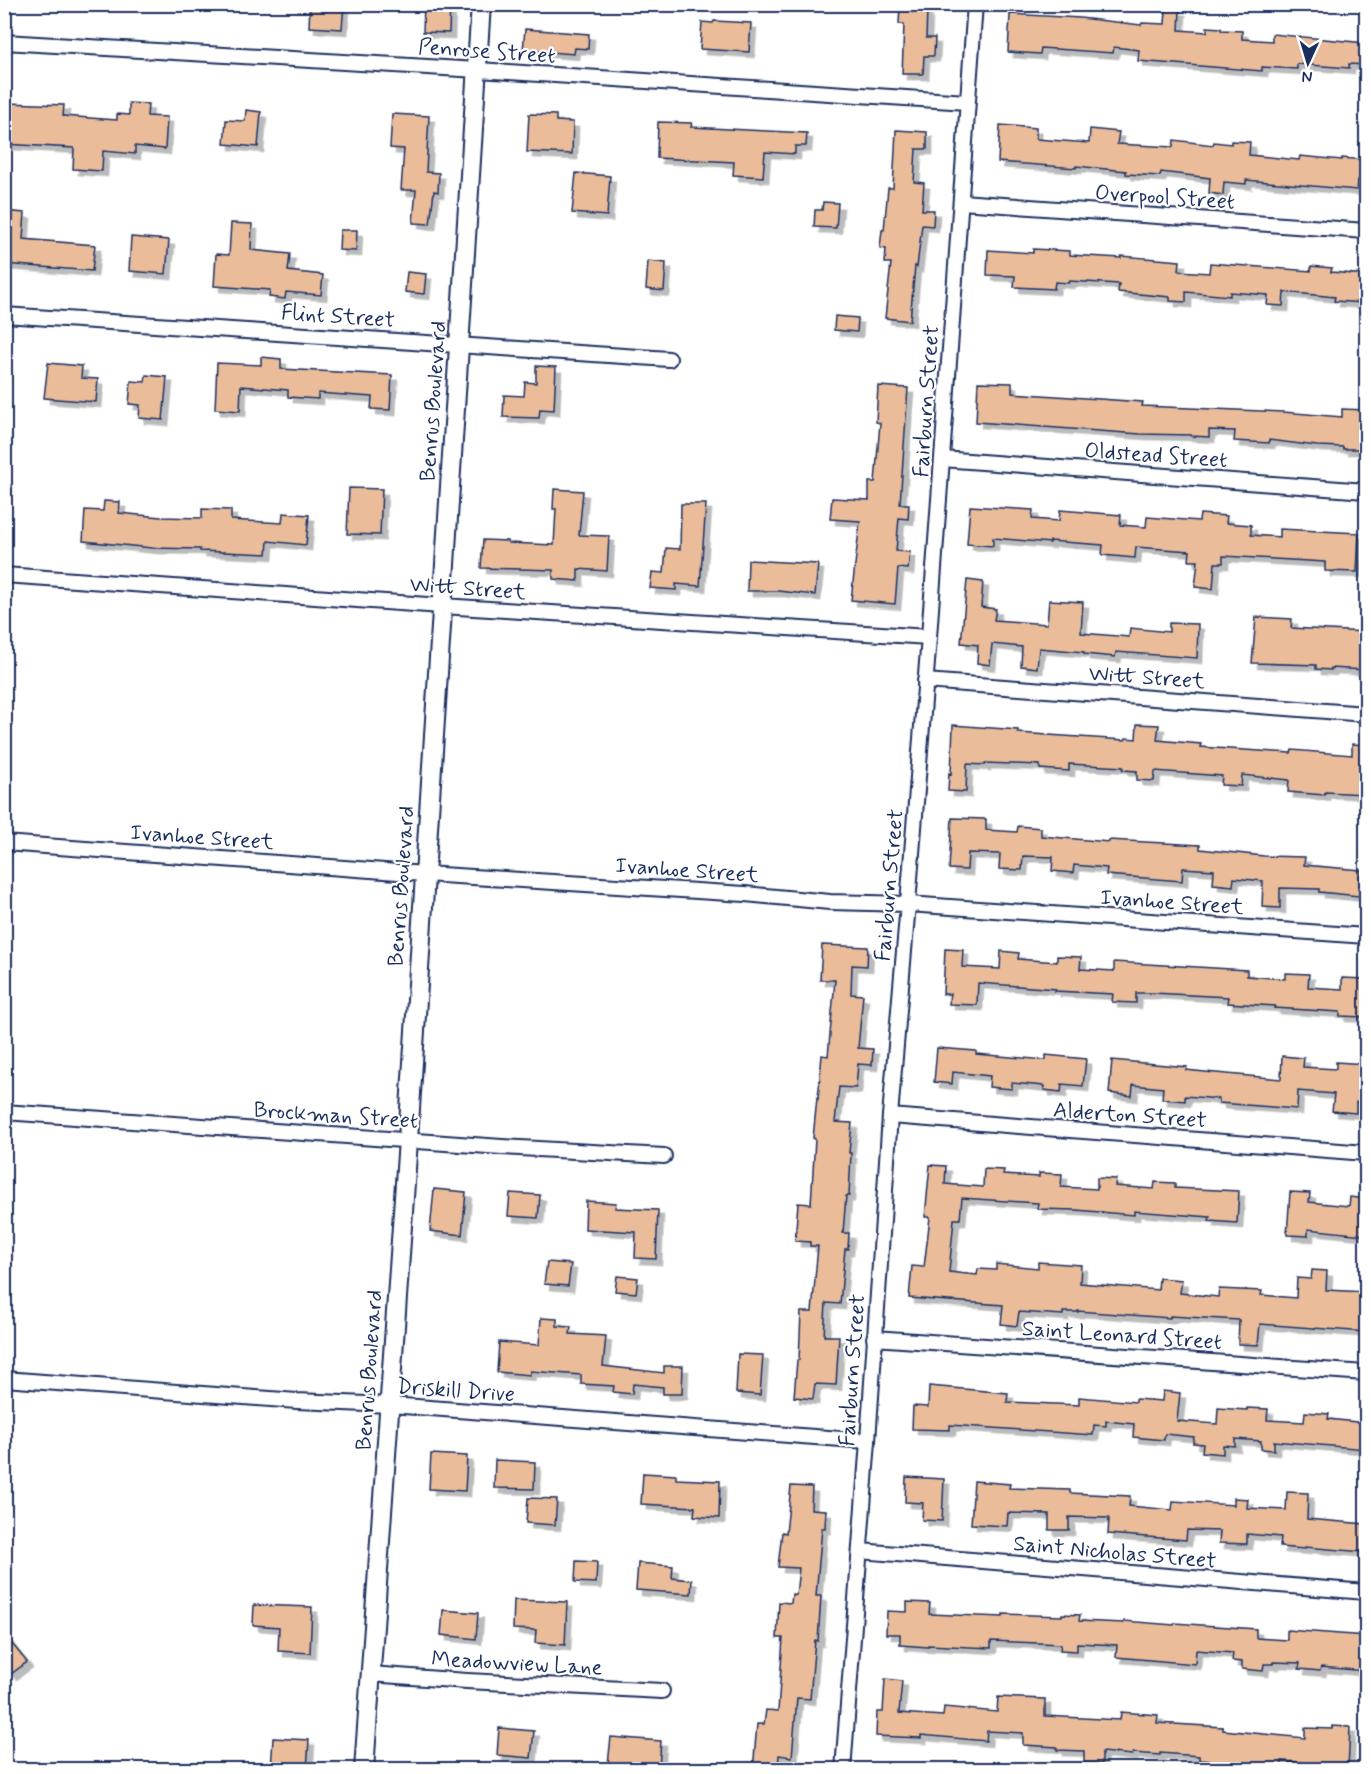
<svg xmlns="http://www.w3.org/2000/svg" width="1371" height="1774" font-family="Mynerve,sans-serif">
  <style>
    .building { fill: #eabc9a; stroke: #1b2f5e; stroke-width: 1.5; filter: url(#shadow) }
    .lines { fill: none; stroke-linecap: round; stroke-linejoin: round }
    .street-casing { stroke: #1b2f5e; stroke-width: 18 }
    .secondary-casing { stroke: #1b2f5e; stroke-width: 22 }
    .street { stroke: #fff; stroke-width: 14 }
    .secondary { stroke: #fff; stroke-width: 18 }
    .labels { text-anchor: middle; stroke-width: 4.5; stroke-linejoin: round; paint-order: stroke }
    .street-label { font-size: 22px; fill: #1b2f5e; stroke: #fff }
  </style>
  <defs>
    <filter id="shadow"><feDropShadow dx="5.5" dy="5.5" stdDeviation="0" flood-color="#0004"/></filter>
  </defs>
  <rect width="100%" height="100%" fill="#fff"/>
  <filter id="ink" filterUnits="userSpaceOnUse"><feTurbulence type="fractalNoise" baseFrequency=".0167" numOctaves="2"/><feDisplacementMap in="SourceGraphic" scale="12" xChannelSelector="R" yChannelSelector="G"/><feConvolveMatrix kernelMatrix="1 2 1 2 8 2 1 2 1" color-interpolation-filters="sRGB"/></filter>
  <g filter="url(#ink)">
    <!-- building -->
    <g class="building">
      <path d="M310 4H344L342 29 309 27Z"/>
      <path d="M424 4H450L449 33 423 32Z"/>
      <path d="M900 4H923V11H927L926 38H935L934 56H924L923 74H902L904 24H899Z"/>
      <path d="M1166 9 1180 10 1179 30 1207 32V27L1221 28V30L1242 31V39L1272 41V34L1366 43V65L1349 64V68L1297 64V69L1262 67V71L1138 61 1139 50 1114 47 1113 53 1041 48 1040 54 1008 52 1010 14 1080 18 1141 25 1142 23 1165 24Z"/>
      <path d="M714 21 751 23 749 52 700 49 702 22 713 23Z"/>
      <path d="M525 29 589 34 588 49 575 48 574 54 523 50Z"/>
      <path d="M7 103 64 105 63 116 117 120V114L129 115V103L148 104 147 116 167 117 165 149 135 146V154L103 151 102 171 73 169 74 148 4 144Z"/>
      <path d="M246 110 261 112 258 147 224 144 226 120 245 121Z"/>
      <path d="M392 114 429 116 426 172 439 173 438 192 434 191 430 224 413 223 416 190H401L404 149 390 148Z"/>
      <path d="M529 114 556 115V121L573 122 572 154 527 152Z"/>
      <path d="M658 122 692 123 691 127 807 133 806 146H795V154L765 152 763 177 733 175 734 162 657 158Z"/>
      <path d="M1000 125 1036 128V139L1089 143 1090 129 1119 132 1117 144 1173 147 1174 140 1213 145 1214 142 1231 144V141L1250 142 1249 155 1299 160 1300 156 1342 160V158L1366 160V181L1358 180 1357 190 1246 180V184L1224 182 1223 195 1209 193 1210 178 1161 172 1160 176 1126 174V171L1076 166V168L998 162Z"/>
      <path d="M896 130 927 132V149H916L914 182 924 183 922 210H934L933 226 922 225 917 267 915 266 910 321 885 318 891 263H885L886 249 880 248 882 230H884L888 188H893Z"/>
      <path d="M576 173 610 176 607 216 572 213Z"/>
      <path d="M823 202 838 203 836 228 814 227 815 210H822Z"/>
      <path d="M4 211 25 213 23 239 95 245 92 271 4 264Z"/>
      <path d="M231 223 252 224 251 250 290 254 288 271 323 275 321 295 286 292 285 299 269 297 270 290 214 286 216 254 229 255Z"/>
      <path d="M340 230H357L356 251 339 250Z"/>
      <path d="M131 237 169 240 166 274 129 271Z"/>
      <path d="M1033 249 1070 251V255L1121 258V256L1180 261 1179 271 1209 273 1210 263 1311 271V266L1332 268 1331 272 1366 275V303L1334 301 1335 297 1284 292 1283 306 1267 305 1268 295 1230 292V296L1186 292V302L1170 301V297L1118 292 1119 284 1069 281V283L1055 282 1054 289 1014 287 1015 276 987 275 988 250 1033 253Z"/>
      <path d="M648 261 666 263 664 291 646 289Z"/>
      <path d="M407 272 426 274 424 294 405 292Z"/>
      <path d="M835 316 858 318 857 332 834 330Z"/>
      <path d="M261 357 281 359V369L392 375 390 410 371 409 372 397 318 393V399L288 397V390L241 386 240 411 215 409 217 363 261 365Z"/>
      <path d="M48 363 82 366 81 378 98 379 96 402 44 398Z"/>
      <path d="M536 366 556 367 554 410 540 409 539 418 503 417 504 395 524 396 525 382 536 383Z"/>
      <path d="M146 375 167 377 163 420 139 418 140 405 129 404 131 381 145 382Z"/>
      <path d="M978 382 1012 383V393L1143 402 1142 406 1283 412 1342 417V409L1366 410V449H1343V447L1317 446 1269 440V443L1234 441 1235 431 1209 430V437L1191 436V435L1140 434 976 422Z"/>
      <path d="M878 386 908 388 900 504H909L908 519 899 518 896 551 910 552 908 569 898 568 895 604 851 600 860 521 830 519 832 498 869 500V482H875L880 423 876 422Z"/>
      <path d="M349 488 382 489 380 535 347 534Z"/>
      <path d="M554 489 583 491 579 535 609 536 607 571 578 569V581L553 579V570L481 568 483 540 508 541V543L554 545 556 509H553Z"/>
      <path d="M104 501 120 502 119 513 161 517 202 518V509L231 510V520L282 523 283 513 309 515 306 545 268 541 267 554 200 551V549L152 548 83 541 85 510 103 511Z"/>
      <path d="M681 504H706L700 586 676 584V590L650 588 652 572 664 573 666 548 680 549Z"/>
      <path d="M970 506 1033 510 1032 519 1059 521 1060 510 1121 515 1120 525 1146 527 1147 517 1199 521 1200 514 1227 516 1226 523 1251 525V535L1280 537V529L1359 533 1357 572 1325 571V562L1223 556V563H1215L1213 589 1195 587 1198 561H1189L1190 551 1136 547 1135 558 1102 555 1103 545 1050 541V543L993 538V546L967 544Z"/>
      <path d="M748 560 818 564 815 595 778 591H747Z"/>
      <path d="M967 580 983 582 981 607 996 609 994 620 1047 624 1049 600 1083 602 1081 633 1129 637 1130 628 1169 632V623L1198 624 1197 658 1116 652 1115 657 1084 654V652L1039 648 1037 668 1021 666 1022 647 992 644 990 665 977 663 978 645 961 643Z"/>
      <path d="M1256 617 1292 619 1291 628 1366 632V670L1331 668V670L1316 669V665L1252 663Z"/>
      <path d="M1137 724 1159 725 1157 740 1201 744 1200 747 1291 753 1292 750 1352 755V744L1366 745V794L1325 792 1324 795 1288 792 1289 780 1242 775 1241 786 1221 785 1222 776 1155 771 1154 781 1137 780V771L1123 770V767L1069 764V771L1040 769V765L985 763V765L967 764 966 792 948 791 949 773 951 774 953 725 1018 730V733L1125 740 1126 738 1136 739Z"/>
      <path d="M952 818 986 819V830L1017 832 1018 826 1041 828V836L1109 842V840L1200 845V849L1264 856 1305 857 1304 865 1361 870 1359 896 1319 892V889L1280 888V908L1262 907 1263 881 1234 878 1233 886 1213 884 1214 870 1183 868 1182 881 1106 875 1107 868 1074 865 1073 873 1052 871 1053 857 1023 856 1022 870 999 869 1000 854 968 853 967 870 949 869Z"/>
      <path d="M822 945 868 947 867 966 852 965 851 994 863 995 858 1048 873 1049 872 1065 858 1064 856 1088 839 1087 835 1122 852 1123 849 1153H851L849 1196H846L843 1233H849L848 1249H845L840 1304 826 1303 824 1336H839L836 1385 815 1384 813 1399 794 1397 797 1360H799L801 1312H812L818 1246H810V1242L795 1241 798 1203 811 1204 815 1139 813 1138 817 1098 818 1099 822 1055 828 1056 835 980H820Z"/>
      <path d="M945 949 963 950 962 967 1000 969 1001 951 1019 953 1018 959 1057 962V956L1081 957 1080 969 1114 971V962L1247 970V976L1285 979V973L1309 974 1308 987 1342 989V978L1366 979V1008H1364V1017L1340 1016V1012L1274 1008 1275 1006 1227 1003 1228 997 1153 993H1136V1003L1112 1002 1113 994 1055 991 1056 989 978 983 977 1005 949 1004 950 994H943Z"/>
      <path d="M937 1048 976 1051V1054L1046 1060V1055L1086 1059 1083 1086 1062 1084 1061 1092 1044 1090V1086L1012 1083V1089L989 1087 990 1076 953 1072 952 1084 934 1082Z"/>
      <path d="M1282 1056 1304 1058 1303 1067 1336 1069V1062L1366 1064V1103L1356 1102V1113L1332 1111 1334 1094 1298 1091 1297 1109 1219 1103V1099L1185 1096V1101L1162 1099 1163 1088 1133 1085 1132 1096 1109 1093 1112 1060 1187 1067 1186 1070 1205 1072 1281 1079Z"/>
      <path d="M930 1165 946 1166 945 1184 983 1187 984 1169 1004 1170 1003 1175 1039 1177V1173L1062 1174 1061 1187 1097 1189V1178L1116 1179 1115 1186 1154 1189 1155 1182 1175 1183V1188L1239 1191 1237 1223 1209 1221 1210 1217 1134 1211V1215L1076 1210 1037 1209 1038 1203 962 1198 960 1219H954L949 1272 977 1275 978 1269 996 1270V1264L1038 1268V1262L1081 1265 1080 1283 1158 1290 1159 1278 1182 1280 1180 1293 1218 1297 1219 1289 1262 1291 1261 1295 1296 1298 1297 1278 1311 1279 1312 1270 1327 1271 1326 1290 1366 1292V1332L1260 1324 1258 1345 1238 1344 1239 1320 1170 1316V1318L1078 1311V1312H1063V1315L1019 1312 1017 1326 1001 1324 1003 1305 909 1298 912 1266 924 1267 930 1217H925Z"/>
      <path d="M434 1189 466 1192 462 1235 430 1231Z"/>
      <path d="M1290 1192 1310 1193 1309 1202 1349 1206 1350 1197 1366 1199 1363 1235 1308 1229V1236L1287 1235Z"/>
      <path d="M510 1193 540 1195 538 1218 508 1216Z"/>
      <path d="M586 1201 616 1203 615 1208 658 1210 656 1259 635 1258 636 1232 585 1229Z"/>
      <path d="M547 1262 571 1264 568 1286 544 1284Z"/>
      <path d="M617 1276 638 1278 636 1293 615 1291Z"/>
      <path d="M541 1318 557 1319V1326L571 1327 570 1334 606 1336 603 1366 664 1373V1366H683L682 1394H663V1387L633 1384 632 1394 613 1392 614 1386 581 1384V1375L530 1371V1375L497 1372 499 1342 539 1345Z"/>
      <path d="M738 1354 763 1355 760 1395 736 1393Z"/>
      <path d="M929 1386 1008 1393 1007 1402 1079 1405V1397L1136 1402V1399L1162 1401 1163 1391 1180 1393 1177 1421 1217 1424 1218 1408 1247 1410V1408L1268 1409 1267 1420 1304 1422 1305 1412 1329 1414 1328 1419 1366 1423V1449L1274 1441V1450L1261 1449V1441L1235 1439V1446L1223 1445V1454L1202 1452 1203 1444 1193 1443 1194 1437 1165 1434 1164 1440 1133 1437 1134 1424 1106 1421V1426L1094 1425 1093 1435 950 1425V1430L912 1429 913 1406 928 1407Z"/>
      <path d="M431 1454 467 1456 465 1491 429 1489Z"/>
      <path d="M495 1460 535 1462 534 1489 494 1488Z"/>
      <path d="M643 1473 676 1475V1479L720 1481 719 1518 694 1516 695 1507 641 1504Z"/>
      <path d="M906 1477 944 1479 942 1521 922 1520 923 1503 905 1502Z"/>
      <path d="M974 1481 1010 1484 1009 1488 1070 1490V1493L1130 1496 1129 1506 1172 1510 1173 1501 1234 1505V1498L1248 1499 1247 1508 1286 1510 1287 1492 1308 1493 1307 1519 1366 1524 1364 1552 1305 1547V1549L1280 1547 1281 1537 1247 1534V1544L1219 1543 1220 1531 1187 1530 1186 1540 1108 1534 1109 1518 1069 1517V1530H1049V1514L1008 1513 1007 1526 971 1524Z"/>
      <path d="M791 1486 812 1487 811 1509 826 1510 825 1528H822L816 1596H821L818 1641 815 1640 810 1699 797 1698 792 1757 779 1755 778 1770H753L757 1724H764L766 1710 778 1711 783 1638H777L779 1602 791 1603 792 1594 796 1595 799 1568 778 1567 782 1532 786 1533Z"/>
      <path d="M528 1498 557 1499 555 1525 526 1523Z"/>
      <path d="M576 1561 597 1562 596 1583 575 1582Z"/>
      <path d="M638 1563 673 1566 672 1578 692 1580 691 1594 636 1590Z"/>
      <path d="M514 1600 567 1602 565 1645 535 1643 536 1630 513 1629Z"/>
      <path d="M907 1602 930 1603 929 1614 1003 1617V1614L1062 1616V1614L1080 1615 1079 1621 1124 1623V1621L1174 1625 1175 1623 1256 1629V1638L1287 1640V1630L1366 1636V1671L1321 1667 1320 1671 1299 1669 1300 1663 1274 1662V1664H1264L1263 1671 1242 1669V1662L1232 1661 1233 1653 1196 1650 1195 1664 1116 1657 1117 1645 1077 1643V1651L1060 1650 1061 1644 991 1641V1648L928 1645V1647L900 1645V1634H886L887 1611 907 1612Z"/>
      <path d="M254 1605 312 1607 310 1653 278 1651 279 1627 253 1625Z"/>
      <path d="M443 1610 478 1613 476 1639 441 1635Z"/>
      <path d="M4 1634 27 1662 11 1674 4 1666Z"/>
      <path d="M885 1679 902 1681 899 1713 943 1716 944 1707 997 1712 998 1697 1045 1699V1716L1120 1720 1121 1712 1158 1715 1157 1723 1223 1727V1730L1305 1738V1728L1332 1729V1726L1350 1727 1348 1770H1325L1326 1764 1282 1761 1281 1770H1266V1765L1199 1760V1756L1160 1753V1755L1133 1753 1132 1755 1102 1752V1764L1084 1763V1751L1057 1750V1747L1023 1745V1733L987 1731 986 1741 921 1735V1738L876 1736 877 1712H883Z"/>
      <path d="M499 1728 534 1731 531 1758 497 1755Z"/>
      <path d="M611 1737 661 1741 659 1768 608 1764Z"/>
      <path d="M273 1738 309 1740 307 1770H271Z"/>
    </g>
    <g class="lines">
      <!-- street casing -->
      <g class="street-casing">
        <g id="street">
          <path d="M4 42 478 70 967 102"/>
          <path d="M961 202 1366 231"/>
          <path d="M4 315 669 359"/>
          <path d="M942 459 1366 491"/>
          <path d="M4 575 442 606 929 637"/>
          <path d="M925 681 1366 714"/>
          <path d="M4 843 425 874 745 894 830 902 908 904 1366 936"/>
          <path d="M4 1112 502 1147 664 1156"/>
          <path d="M890 1116 1366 1153"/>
          <path d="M874 1338 1366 1373"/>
          <path d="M4 1379 297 1401 390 1405 868 1441"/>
          <path d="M860 1551 1366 1592"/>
          <path d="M370 1674 467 1681 662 1691"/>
          <path d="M843 1770 868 1441 890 1116 908 904 929 637 975 4"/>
        </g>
      </g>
      <!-- secondary casing -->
      <g class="secondary-casing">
        <path id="secondary" d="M364 1770 408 1140 481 4"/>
      </g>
      <!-- street -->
      <use href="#street" class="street"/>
      <!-- secondary -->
      <use href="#secondary" class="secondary"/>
    </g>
  </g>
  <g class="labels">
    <!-- street labels -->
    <g class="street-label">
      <text transform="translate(487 50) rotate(4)" y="8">Penrose Street</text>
      <text transform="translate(1165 196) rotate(4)" y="8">Overpool Street</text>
      <text transform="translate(338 315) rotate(4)" y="8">Flint Street</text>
      <text transform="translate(432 401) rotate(-86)" y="8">Benrus Boulevard</text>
      <text transform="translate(925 401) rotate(-86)" y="8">Fairburn Street</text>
      <text transform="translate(1156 454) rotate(4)" y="8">Oldstead Street</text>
      <text transform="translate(468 587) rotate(4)" y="8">Witt Street</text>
      <text transform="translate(1147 676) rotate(4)" y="8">Witt Street</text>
      <text transform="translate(202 836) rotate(4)" y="8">Ivanhoe Street</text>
      <text transform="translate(687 869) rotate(4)" y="8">Ivanhoe Street</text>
      <text transform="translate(888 885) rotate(-85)" y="8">Fairburn Street</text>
      <text transform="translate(400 886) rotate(-86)" y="8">Benrus Boulevard</text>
      <text transform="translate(1172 901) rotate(4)" y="8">Ivanhoe Street</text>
      <text transform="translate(336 1114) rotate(4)" y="8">Brockman Street</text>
      <text transform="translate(1130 1114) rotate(4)" y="8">Alderton Street</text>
      <text transform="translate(1122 1334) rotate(4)" y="8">Saint Leonard Street</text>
      <text transform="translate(368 1370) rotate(-86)" y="8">Benrus Boulevard</text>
      <text transform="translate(851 1370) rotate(-86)" y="8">Fairburn Street</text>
      <text transform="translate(456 1389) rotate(4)" y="8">Driskill Drive</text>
      <text transform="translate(1115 1551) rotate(5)" y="8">Saint Nicholas Street</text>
      <text transform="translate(517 1662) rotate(3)" y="8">Meadowview Lane</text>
    </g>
  </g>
  <!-- margin -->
  <rect width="1371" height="1774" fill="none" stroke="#fff" stroke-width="24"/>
  <rect x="12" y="12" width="1347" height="1750" fill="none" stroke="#1b2f5e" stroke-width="2" filter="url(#ink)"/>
  <!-- north arrow -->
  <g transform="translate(1308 63) rotate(184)" stroke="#ffffff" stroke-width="4.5" paint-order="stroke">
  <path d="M0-4.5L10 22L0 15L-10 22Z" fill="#1b2f5e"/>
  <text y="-9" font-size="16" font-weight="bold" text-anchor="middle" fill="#1b2f5e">N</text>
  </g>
</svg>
